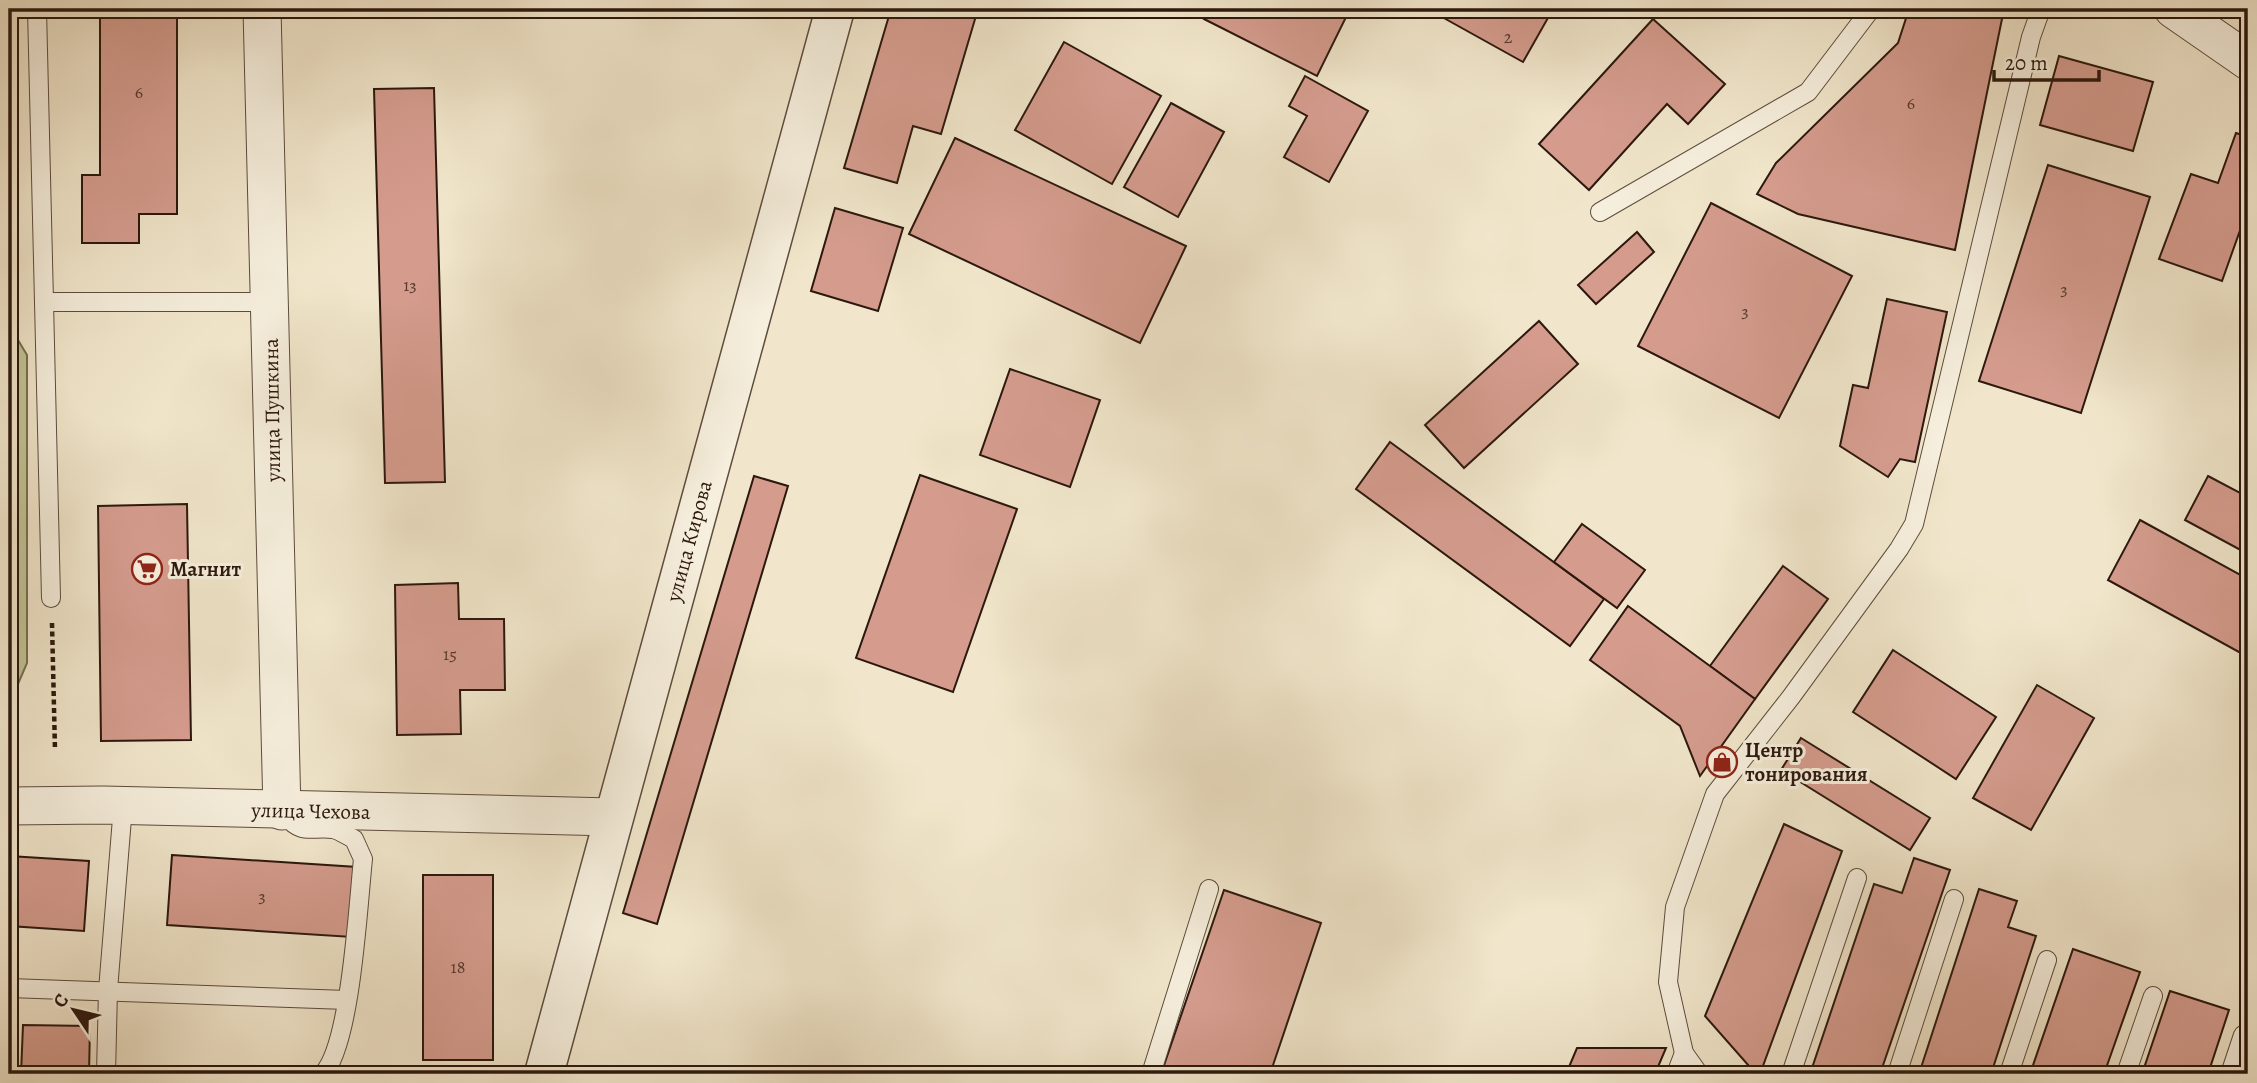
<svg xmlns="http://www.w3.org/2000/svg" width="2257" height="1083" font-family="Alegreya,serif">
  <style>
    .green { fill: #c0c393; stroke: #766e50; stroke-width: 2 }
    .building { fill: #d59c8e; stroke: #2c180e; stroke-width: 2 }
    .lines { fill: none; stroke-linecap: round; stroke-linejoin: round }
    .service-casing { stroke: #5d4c3d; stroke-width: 20 }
    .minor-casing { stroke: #5d4c3d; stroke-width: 39 }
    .tertiary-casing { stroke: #5d4c3d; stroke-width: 41 }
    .path { stroke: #2c180e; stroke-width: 4.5; stroke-dasharray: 5 3.5; stroke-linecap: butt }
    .service { stroke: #f6efdd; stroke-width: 18 }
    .minor { stroke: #f6efdd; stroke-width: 37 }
    .tertiary { stroke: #f6efdd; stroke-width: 38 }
    .labels { text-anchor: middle; stroke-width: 6; stroke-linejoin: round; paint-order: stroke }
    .number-label { font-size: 18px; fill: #56392e }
    .street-label { font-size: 21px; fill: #2c180e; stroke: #f6efdd }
    .poi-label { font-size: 21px; font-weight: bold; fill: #2c180e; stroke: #f6efdd; text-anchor: start }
  </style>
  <rect width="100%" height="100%" fill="#f1e6cb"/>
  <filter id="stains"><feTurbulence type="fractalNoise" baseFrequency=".00286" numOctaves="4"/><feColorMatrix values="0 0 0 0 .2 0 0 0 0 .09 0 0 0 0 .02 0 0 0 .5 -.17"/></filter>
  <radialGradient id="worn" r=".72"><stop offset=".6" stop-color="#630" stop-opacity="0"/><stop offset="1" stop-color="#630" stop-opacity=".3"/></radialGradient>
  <!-- green -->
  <path class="green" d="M9 325 27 355V663L18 684 9 697Z"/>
  <!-- building -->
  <g class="building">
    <path d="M100 9H177V214H139V243H82V175H100Z"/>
    <path d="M891 9H978L941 134 913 126 897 183 844 168Z"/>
    <path d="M1210 9H1350L1317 76 1204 19Z"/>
    <path d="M1435 9H1553L1523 62 1433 12Z"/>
    <path d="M1909 9H2004L1955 250 1798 214 1757 194 1776 163 1898 43Z"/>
    <path d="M1653 19 1725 84 1688 124 1667 104 1589 190 1539 144Z"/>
    <path d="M1064 42 1161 96 1112 184 1015 130Z"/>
    <path d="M2059 56 2153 82 2133 151 2040 125Z"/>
    <path d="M1305 76 1368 111 1329 182 1284 157 1307 116 1289 106Z"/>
    <path d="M434 88 445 482 385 483 374 89Z"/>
    <path d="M1171 103 1224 132 1178 217 1124 187Z"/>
    <path d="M2236 133 2248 137V208L2222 281 2159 259 2191 174 2218 183Z"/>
    <path d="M955 138 1186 246 1140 343 909 234Z"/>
    <path d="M2048 165 2150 197 2081 413 1979 381Z"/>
    <path d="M1711 203 1852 276 1779 418 1638 346Z"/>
    <path d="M835 208 903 228 878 311 811 291Z"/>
    <path d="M1637 232 1654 252 1596 304 1578 285Z"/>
    <path d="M1887 299 1947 312 1915 462 1900 459 1888 477 1840 446 1853 385 1868 388Z"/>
    <path d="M1539 321 1578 364 1464 468 1425 425Z"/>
    <path d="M1010 369 1100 400 1070 487 980 455Z"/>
    <path d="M1390 442 1604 599 1570 646 1356 489Z"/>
    <path d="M920 475 1017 509 953 692 856 658Z"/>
    <path d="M754 476 788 486 657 924 623 913Z"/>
    <path d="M2208 476 2248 497V554L2185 520Z"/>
    <path d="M187 504 191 740 101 741 98 506Z"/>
    <path d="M2140 520 2248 579V657L2108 580Z"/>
    <path d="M1582 524 1645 570 1617 608 1554 562Z"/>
    <path d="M1783 566 1828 599 1755 699 1710 666Z"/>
    <path d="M458 583 459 619H504L505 690H460L461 734 397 735 395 585Z"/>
    <path d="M1628 606 1755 699 1700 776 1680 726 1590 660Z"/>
    <path d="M1893 650 1996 717 1956 779 1853 712Z"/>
    <path d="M2037 685 2094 718 2031 830 1973 798Z"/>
    <path d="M1801 738 1930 818 1910 850 1781 770Z"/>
    <path d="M1784 824 1842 851 1760 1074H1756L1705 1016Z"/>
    <path d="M172 855 357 867 352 937 167 925Z"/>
    <path d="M9 856 89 861 84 931 9 926Z"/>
    <path d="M1914 858 1950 870 1880 1074H1810L1874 884 1902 893Z"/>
    <rect x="423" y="875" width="70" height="185"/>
    <path d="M1979 889 2017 901 2008 927 2036 936 1991 1074H1919Z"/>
    <path d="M1224 890 1321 923 1270 1074H1161Z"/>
    <path d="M2073 949 2140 972 2104 1074H2030Z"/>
    <path d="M2170 991 2229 1010 2208 1074H2142Z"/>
    <path d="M23 1025 90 1026 89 1074H21Z"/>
    <path d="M1577 1048H1666L1655 1074H1566Z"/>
  </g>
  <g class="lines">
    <!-- service casing -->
    <g class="service-casing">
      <g id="service">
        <path d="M37 9 44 302H269"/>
        <path d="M1600 212 1808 92 1871 9"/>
        <path d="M44 302 51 598"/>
        <path d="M286 816C302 836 312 826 333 829 339 830 347 836 354 839L363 859C358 905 351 1044 323 1074"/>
        <path d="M9 988 347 1000"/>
        <path d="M106 1074 108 990 123 806"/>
        <path d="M1151 1074 1209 889"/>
        <path d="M1676 1074 1684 1053"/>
        <path d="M1699 1074 1684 1053 1668 982 1675 907 1715 794 1791 697 1899 549 1914 524 2031 37 2041 9"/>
        <path d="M1791 1074 1857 878"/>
        <path d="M1897 1074 1954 899"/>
        <path d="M2009 1074 2047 960"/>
        <path d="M2126 1074 2153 996"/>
        <path d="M2230 1074 2243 1035"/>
      </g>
    </g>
    <!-- minor casing -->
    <g class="minor-casing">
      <g id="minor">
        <path d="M262 9 282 811"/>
        <path d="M2173 9 2248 61"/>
        <path d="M9 806 103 805 613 817"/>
      </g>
    </g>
    <!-- tertiary casing -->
    <g class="tertiary-casing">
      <path id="tertiary" d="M544 1074 835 9"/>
    </g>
    <!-- path -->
    <path class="path" d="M52 623 55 750"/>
    <!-- service -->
    <use href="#service" class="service"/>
    <!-- minor -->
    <use href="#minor" class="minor"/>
    <!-- tertiary -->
    <use href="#tertiary" class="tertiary"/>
  </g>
  <!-- icons -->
  <defs>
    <g id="supermarket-ring" transform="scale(1.575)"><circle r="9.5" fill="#f6efdd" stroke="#8f2418" stroke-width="1.5"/><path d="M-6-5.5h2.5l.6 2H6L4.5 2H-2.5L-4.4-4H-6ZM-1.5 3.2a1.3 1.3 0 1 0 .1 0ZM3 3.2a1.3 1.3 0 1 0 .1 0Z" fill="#8f2418"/></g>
    <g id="shop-ring" transform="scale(1.575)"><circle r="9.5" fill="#f6efdd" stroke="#8f2418" stroke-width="1.5"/><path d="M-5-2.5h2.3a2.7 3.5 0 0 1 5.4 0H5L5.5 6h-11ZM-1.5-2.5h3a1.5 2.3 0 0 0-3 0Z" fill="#8f2418"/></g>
  </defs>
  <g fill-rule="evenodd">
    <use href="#supermarket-ring" x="147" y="569"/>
    <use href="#shop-ring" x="1722" y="762"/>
  </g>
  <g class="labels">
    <!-- number labels -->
    <g class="number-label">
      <text x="1508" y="43">2</text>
      <text x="139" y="98">6</text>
      <text x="1911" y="109">6</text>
      <text x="410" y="291">13</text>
      <text x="2064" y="295">3</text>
      <text x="1745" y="317">3</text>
      <text x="450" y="660">15</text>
      <text x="262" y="902">3</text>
      <text x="458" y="973">18</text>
    </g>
    <!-- street labels -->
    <g class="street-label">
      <text transform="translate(272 410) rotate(-91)" y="7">улица Пушкина</text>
      <text transform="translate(689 541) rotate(-75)" y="7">улица Кирова</text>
      <text transform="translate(311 811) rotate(1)" y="7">улица Чехова</text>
    </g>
    <!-- poi labels -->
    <g class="poi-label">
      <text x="170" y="576">Магнит</text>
      <text x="1745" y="757">Центр<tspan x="1745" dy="24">тонирования</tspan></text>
    </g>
  </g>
  <!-- margin -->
  <rect width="2257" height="1083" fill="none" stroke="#f1e6cb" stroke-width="35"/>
  <rect x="10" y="10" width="2236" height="1062" fill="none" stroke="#2c180e" stroke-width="3.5"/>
  <rect x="18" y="18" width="2222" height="1048" fill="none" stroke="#2c180e" stroke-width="2"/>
  <!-- north arrow -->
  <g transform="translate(74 1010) rotate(305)" stroke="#f6efdd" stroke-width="5" paint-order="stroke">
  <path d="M0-5L12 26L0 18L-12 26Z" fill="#2c180e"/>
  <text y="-10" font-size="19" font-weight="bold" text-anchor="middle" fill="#2c180e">С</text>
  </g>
  <!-- scale -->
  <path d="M1994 70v10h105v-10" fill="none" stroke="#2c180e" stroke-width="3.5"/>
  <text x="2005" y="70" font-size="21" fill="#2c180e" stroke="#f6efdd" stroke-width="5" paint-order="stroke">20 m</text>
  <rect width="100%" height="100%" filter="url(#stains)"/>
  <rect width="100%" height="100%" fill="url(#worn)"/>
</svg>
